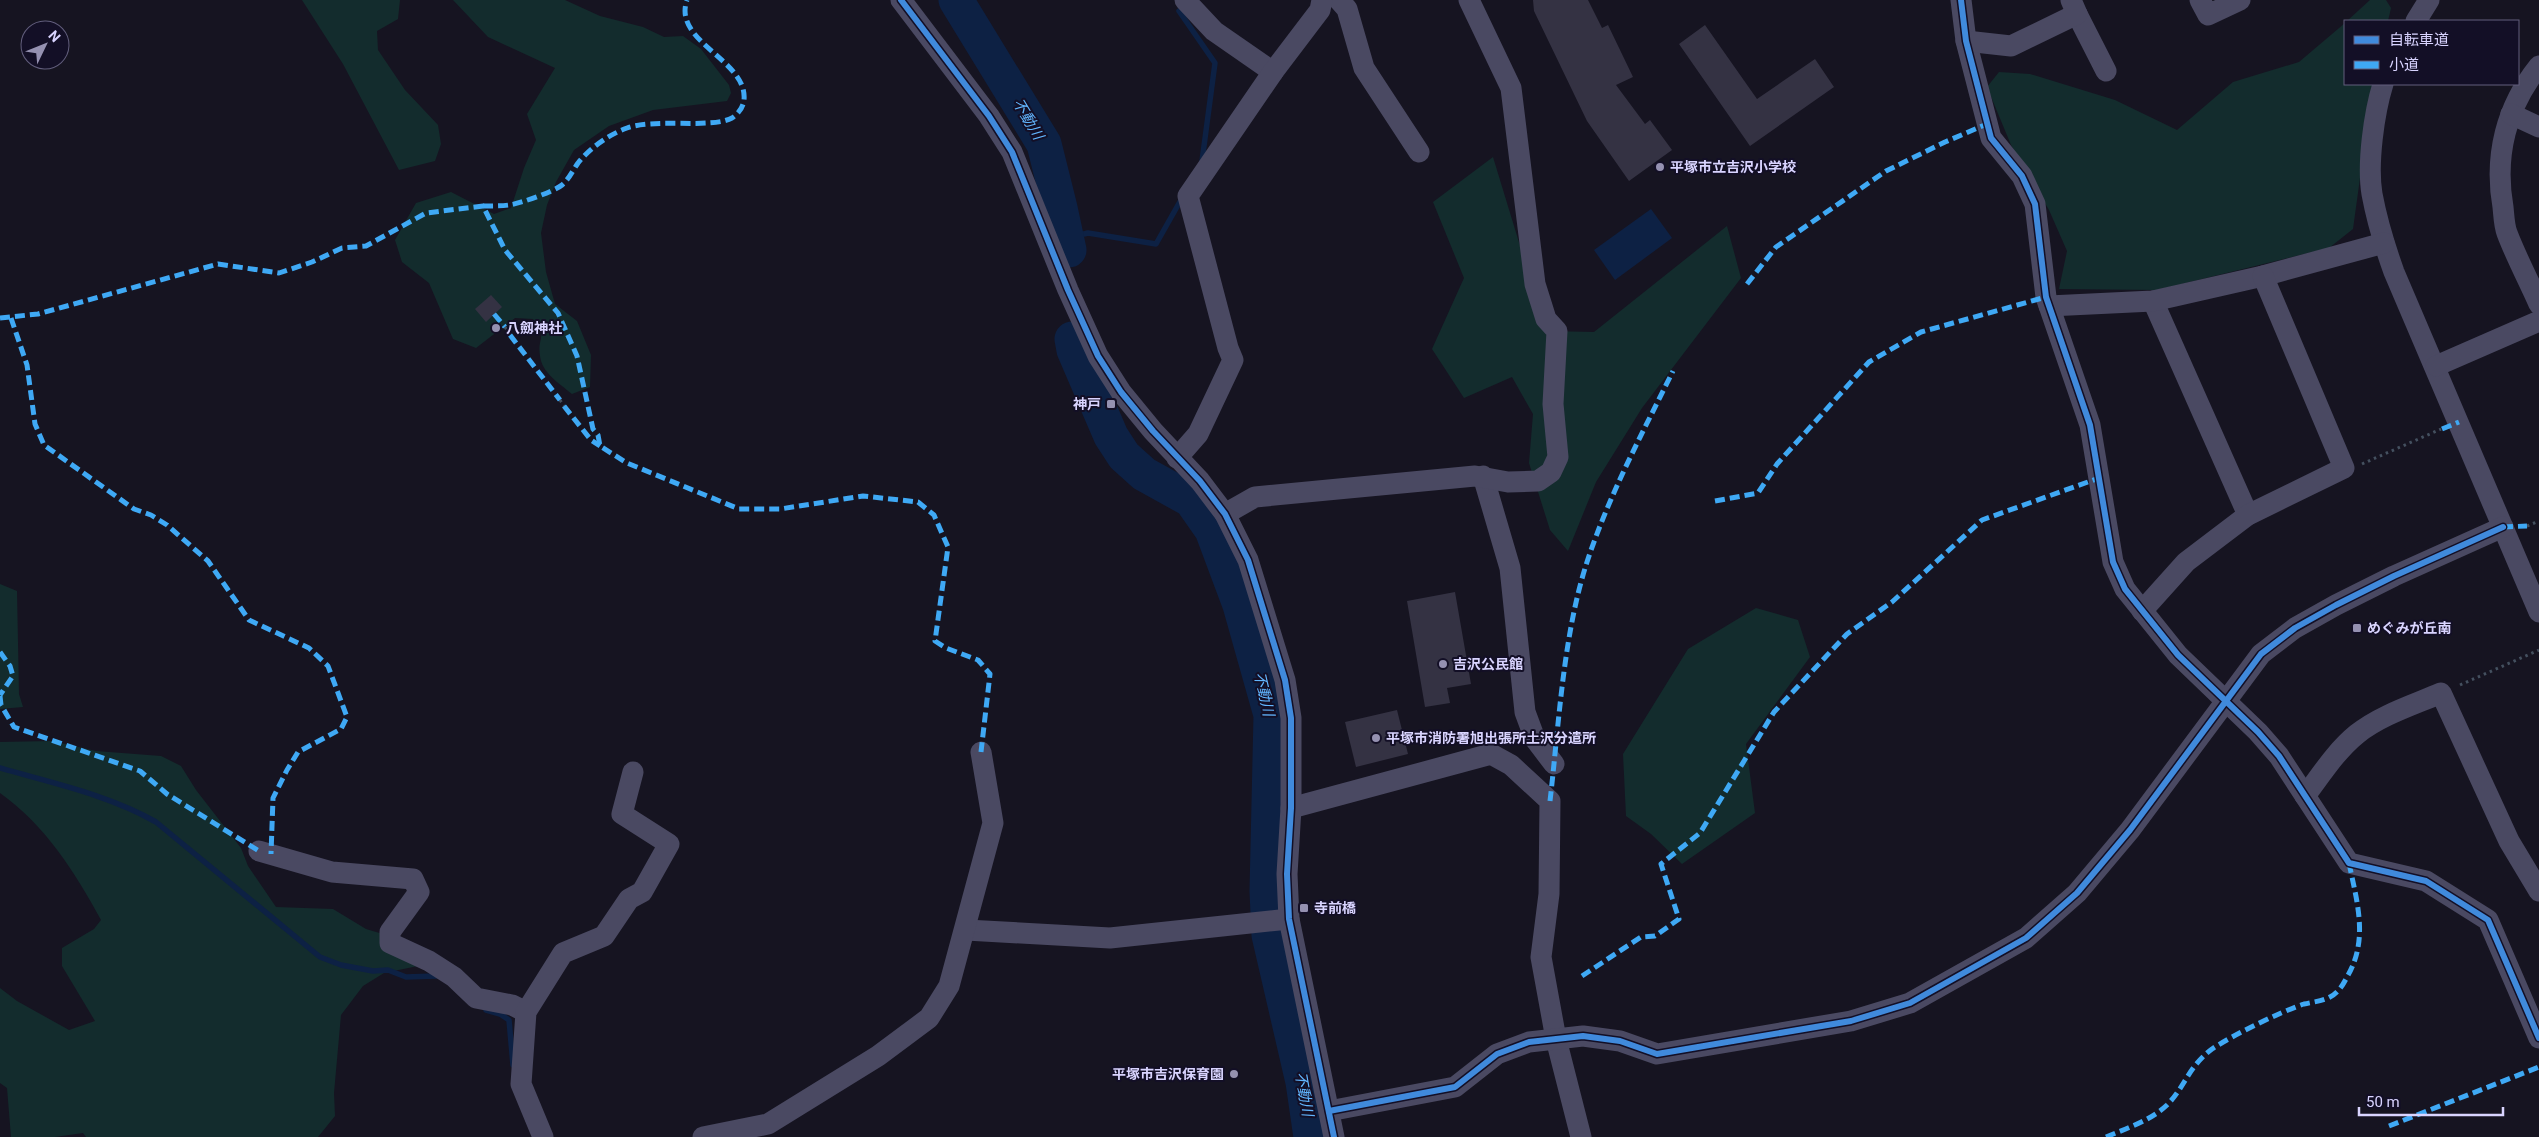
<svg xmlns="http://www.w3.org/2000/svg" width="2539" height="1137" font-family="Roboto,'Noto Sans JP',sans-serif">
  <style>
    .green { fill: #132c2d }
    .water { fill: #0d2144 }
    .lines { fill: none; stroke-linecap: round; stroke-linejoin: round }
    .stream { stroke: #0d2144; stroke-width: 5.5 }
    .river { stroke: #0d2144; stroke-width: 35 }
    .building { fill: #343243 }
    .path { stroke: #44505f; stroke-width: 3; stroke-dasharray: 2.5 4; stroke-linecap: butt }
    .minor { stroke: #4a4962; stroke-width: 21 }
    .quiet { stroke: #3fa9f5; stroke-width: 5; stroke-dasharray: 10 5; stroke-linecap: butt }
    .cycleway-casing { stroke: #130f26; stroke-width: 9 }
    .cycleway { stroke: #408adc; stroke-width: 6 }
    .poi-dot { fill: #9591b1; stroke: #130f26; stroke-width: 2 }
    .labels { text-anchor: middle; stroke-width: 4; stroke-linejoin: round; paint-order: stroke }
    .poi-label { font-size: 14px; font-weight: bold; fill: #d9d4ff; stroke: #130f26; text-anchor: start }
    .water-label { font-size: 15px; font-style: italic; fill: #62b6ff; stroke: #130f26 }
  </style>
  <rect width="100%" height="100%" fill="#161421"/>
  <!-- green -->
  <g class="green">
    <path d="M302 0H400L398 19 377 31 378 50 405 90 438 125 441 144 435 161 399 170 343 64Z"/>
    <path d="M453 0H565L600 16 643 27 664 37 683 36 701 49 729 85 731 93 727 101 653 110 609 126 574 150 556 182 547 205 541 233 546 272 555 304 577 321 591 355 590 387 572 394C559 383 542 373 540 356 537 336 548 340 533 319L515 318 476 348 453 339 429 283 402 262 395 240 416 203 451 192 494 214 511 208 524 168 536 140 527 114 555 68 488 37Z"/>
    <path d="M2370 0H2386L2391 8 2388 21H2347Z"/>
    <path d="M2345 23V84H2373L2353 229 2329 248 2157 290 2059 289 2067 251 2049 210 2011 145 1987 87 1999 72 2030 74 2115 100 2177 130 2233 82 2299 62Z"/>
    <path d="M1493 157 1546 331 1594 332 1727 226 1741 278 1642 408 1596 482 1568 551 1550 530 1529 463 1533 414 1512 377 1464 398 1432 349 1464 278 1433 202Z"/>
    <path d="M0 584 17 591 19 694 23 707 0 709Z"/>
    <path d="M1756 608 1798 620 1810 657 1746 744 1755 813 1682 864 1651 834 1626 816 1623 754 1688 649Z"/>
    <path d="M52 741 96 751 161 756 181 766 196 790 241 848 248 866 276 907 333 909 366 929 413 943 418 966 384 973 363 986 341 1015 334 1093 335 1116 318 1137H86L83 1133 55 1137H11L7 1088 0 1083V988L17 1001 69 1030 95 1021 62 966V948L94 929 101 920C75 872 45 825 0 793V742Z"/>
  </g>
  <!-- water -->
  <path class="water" d="M1651 209 1672 238 1615 280 1594 250Z"/>
  <g class="lines">
    <!-- stream -->
    <g class="stream">
      <path d="M1186 6 1179 11 1215 63 1202 161"/>
      <path d="M1067 238 1088 233 1156 244 1182 198"/>
      <path d="M0 768C52 783 109 795 156 822L320 957 341 965 373 971 388 970 406 977 436 976"/>
      <path d="M486 1010 500 1014 509 1020 513 1065"/>
    </g>
    <!-- river -->
    <g class="river">
      <path d="M956 0 1044 144 1060 208 1069 250"/>
      <path d="M1072 339 1074 350 1111 436 1124 456 1144 474 1191 500 1212 530 1240 605 1271 715 1267 891 1269 935 1303 1082 1311 1137"/>
    </g>
  </g>
  <!-- building -->
  <g class="building">
    <path d="M1533 0H1588L1602 28 1608 25 1633 77 1616 85 1645 124 1650 120 1672 150 1629 181 1587 121 1534 11Z"/>
    <path d="M1705 25 1757 99 1815 59 1834 87 1750 146 1679 44Z"/>
    <path d="M491 295 502 307 486 322 475 309Z"/>
    <path d="M1455 592 1471 684 1447 688 1450 703 1425 707 1407 601Z"/>
    <path d="M1397 710 1408 754 1356 767 1345 722Z"/>
  </g>
  <g class="lines">
    <!-- path -->
    <g class="path">
      <path d="M505 327 510 335"/>
      <path d="M560 400 564 406"/>
      <path d="M2362 464 2441 429"/>
      <path d="M2527 526 2539 521"/>
      <path d="M2460 685 2539 650"/>
    </g>
    <!-- minor -->
    <g class="minor">
      <path d="M901 0 989 116 1012 152 1068 290 1098 356 1121 392 1153 431 1200 481 1225 514 1248 560 1285 680 1291 718V808L1287 874 1289 919 1334 1137"/>
      <path d="M1185 0 1214 31 1273 72"/>
      <path d="M1339 0 1347 9 1364 68 1419 152"/>
      <path d="M1961 0 1966 41 1991 138 2022 176 2035 204 2046 297 2090 425 2113 562 2125 589 2178 655 2258 732 2279 756 2349 863 2426 881 2488 920 2539 1038"/>
      <path d="M2200 0 2208 15 2240 0"/>
      <path d="M2077 14 2106 71"/>
      <path d="M2416 21 2429 0"/>
      <path d="M1966 41 2011 46 2077 14 2071 0"/>
      <path d="M2539 66C2506 107 2494 156 2503 207 2504 216 2504 225 2507 233 2516 257 2529 281 2539 304"/>
      <path d="M2383 84C2374 113 2367 164 2372 194 2377 221 2385 247 2394 272L2539 612"/>
      <path d="M2511 114 2539 127"/>
      <path d="M2153 301 2248 515"/>
      <path d="M2049 306 2153 301 2263 276 2384 243"/>
      <path d="M2436 366 2539 321"/>
      <path d="M1177 458 1198 434 1233 360 1228 348 1188 196 1273 72 1320 10 1322 0"/>
      <path d="M1483 476 1510 568 1525 712 1535 739 1554 764"/>
      <path d="M1225 514 1255 497 1475 476 1508 482 1538 481 1551 472 1558 457 1553 404 1557 331 1546 319 1535 284 1511 88 1469 0"/>
      <path d="M2142 611 2186 562 2248 515 2344 468 2263 276"/>
      <path d="M2305 796C2321 775 2336 751 2357 734 2381 715 2413 705 2441 693L2509 841 2539 891"/>
      <path d="M1291 808 1491 754 1511 765 1550 801 1549 894 1541 957 1556 1039 1581 1137"/>
      <path d="M259 851 332 872 413 879 419 892 390 932V943L429 961 454 977 476 998 512 1005 526 1012"/>
      <path d="M966 930 1110 938 1289 919"/>
      <path d="M1329 1111 1455 1087 1497 1054 1529 1042 1583 1036 1620 1041 1657 1054 1851 1021 1910 1003 2026 938 2077 893 2130 830 2261 654 2295 628 2336 605 2394 576 2503 527"/>
      <path d="M543 1137 521 1084 526 1012 563 953 604 936 629 899 642 892 669 844 622 814 633 772"/>
      <path d="M703 1137 768 1124 878 1056 929 1018 949 986 993 823 981 752"/>
    </g>
    <!-- quiet -->
    <g class="quiet">
      <path d="M483 206C492 206 501 206 509 205 519 204 555 191 562 185 569 179 573 170 578 163 590 148 608 135 627 128 655 118 711 129 732 118 738 114 743 108 744 100 748 60 672 42 687 0"/>
      <path d="M1747 284 1776 247 1886 171 1945 142 1987 124"/>
      <path d="M494 314 505 327"/>
      <path d="M0 318 38 314 218 264 279 273 312 262 342 248 366 246 426 213 483 206 505 250 558 313 577 356 593 429 598 435 600 446 627 463 739 509H780L863 496 918 502 934 515 948 547 935 641 946 648 978 660 990 674 981 752"/>
      <path d="M11 318 27 365 35 424 44 445 134 509 151 515 167 525 208 561 249 620 309 648 328 666 347 717 341 729 298 752 287 770 273 798 271 854"/>
      <path d="M510 335 560 400"/>
      <path d="M564 406 591 440 600 446"/>
      <path d="M2442 429 2459 422"/>
      <path d="M1715 501 1758 493 1777 464 1869 362 1921 332 2046 297"/>
      <path d="M2503 527 2527 526"/>
      <path d="M0 652 10 666 13 676 0 695"/>
      <path d="M0 696 1 705 14 727 140 771 167 794 259 851"/>
      <path d="M1550 801C1559 724 1563 636 1587 562 1609 495 1642 434 1673 371"/>
      <path d="M1582 976 1641 937 1655 936 1679 919 1661 864 1700 833 1774 712 1847 634 1892 602 1982 520 2099 478"/>
      <path d="M2389 1126 2539 1067"/>
      <path d="M2106 1137C2127 1128 2150 1121 2167 1105 2185 1087 2188 1067 2212 1049 2233 1035 2280 1012 2304 1004 2313 1002 2323 1001 2330 997 2338 993 2343 985 2347 977 2369 940 2357 902 2349 863"/>
    </g>
    <!-- cycleway casing -->
    <g class="cycleway-casing">
      <g id="cycleway">
        <path d="M901 0 989 116 1012 152 1068 290 1098 356 1121 392 1153 431 1200 481 1225 514 1248 560 1285 680 1291 718V808L1287 874 1289 919 1334 1137"/>
        <path d="M1961 0 1966 41 1991 138 2022 176 2035 204 2046 297 2090 425 2113 562 2125 589 2178 655 2258 732 2279 756 2349 863 2426 881 2488 920 2539 1038"/>
        <path d="M1329 1111 1455 1087 1497 1054 1529 1042 1583 1036 1620 1041 1657 1054 1851 1021 1910 1003 2026 938 2077 893 2130 830 2261 654 2295 628 2336 605 2394 576 2503 527"/>
      </g>
    </g>
    <!-- cycleway -->
    <use href="#cycleway" class="cycleway"/>
  </g>
  <!-- markers -->
  <g class="poi-dot">
    <circle cx="1660" cy="167" r="5"/>
    <circle cx="496" cy="328" r="5"/>
    <rect x="1106" y="399" width="10" height="10" rx="2.5"/>
    <rect x="2352" y="623" width="10" height="10" rx="2.5"/>
    <circle cx="1443" cy="664" r="5"/>
    <circle cx="1376" cy="738" r="5"/>
    <rect x="1299" y="903" width="10" height="10" rx="2.5"/>
    <circle cx="1234" cy="1074" r="5"/>
  </g>
  <g class="labels">
    <!-- poi labels -->
    <g class="poi-label">
      <text x="1670" y="172">平塚市立吉沢小学校</text>
      <text x="506" y="333">八劔神社</text>
      <text x="1101" y="409" text-anchor="end">神戸</text>
      <text x="2367" y="633">めぐみが丘南</text>
      <text x="1453" y="669">吉沢公民館</text>
      <text x="1386" y="743">平塚市消防署旭出張所土沢分遣所</text>
      <text x="1314" y="913">寺前橋</text>
      <text x="1224" y="1079" text-anchor="end">平塚市吉沢保育園</text>
    </g>
    <!-- water labels -->
    <g class="water-label">
      <text transform="translate(1028 119) rotate(59)" y="5">不動川</text>
      <text transform="translate(1264 694) rotate(77)" y="5">不動川</text>
      <text transform="translate(1304 1094) rotate(80)" y="5">不動川</text>
    </g>
  </g>
  <!-- legend -->
  <rect x="2344" y="20" width="175" height="65" fill="#130f26" stroke="#625e7d"/>
  <rect x="2354" y="36" width="25" height="8" fill="#408adc" stroke="#625e7d"/>
  <text x="2389" y="45" font-size="15" fill="#d9d4ff">自転車道</text>
  <rect x="2354" y="61" width="25" height="8" fill="#3fa9f5" stroke="#625e7d"/>
  <text x="2389" y="70" font-size="15" fill="#d9d4ff">小道</text>
  <!-- north arrow -->
  <g transform="translate(45 45) rotate(47)"><circle r="24" fill="#130f26" stroke="#625e7d"/>
  <path d="M0-4L9 19L0 12L-9 19Z" fill="#9591b1"/>
  <text y="-8" font-size="14" font-weight="bold" text-anchor="middle" fill="#d9d4ff">N</text>
  </g>
  <!-- scale -->
  <path d="M2359 1107v8h144v-8" fill="none" stroke="#d9d4ff" stroke-width="2.5"/>
  <text x="2366" y="1107" font-size="15" fill="#d9d4ff" stroke="#130f26" stroke-width="4" paint-order="stroke">50 m</text>
</svg>
